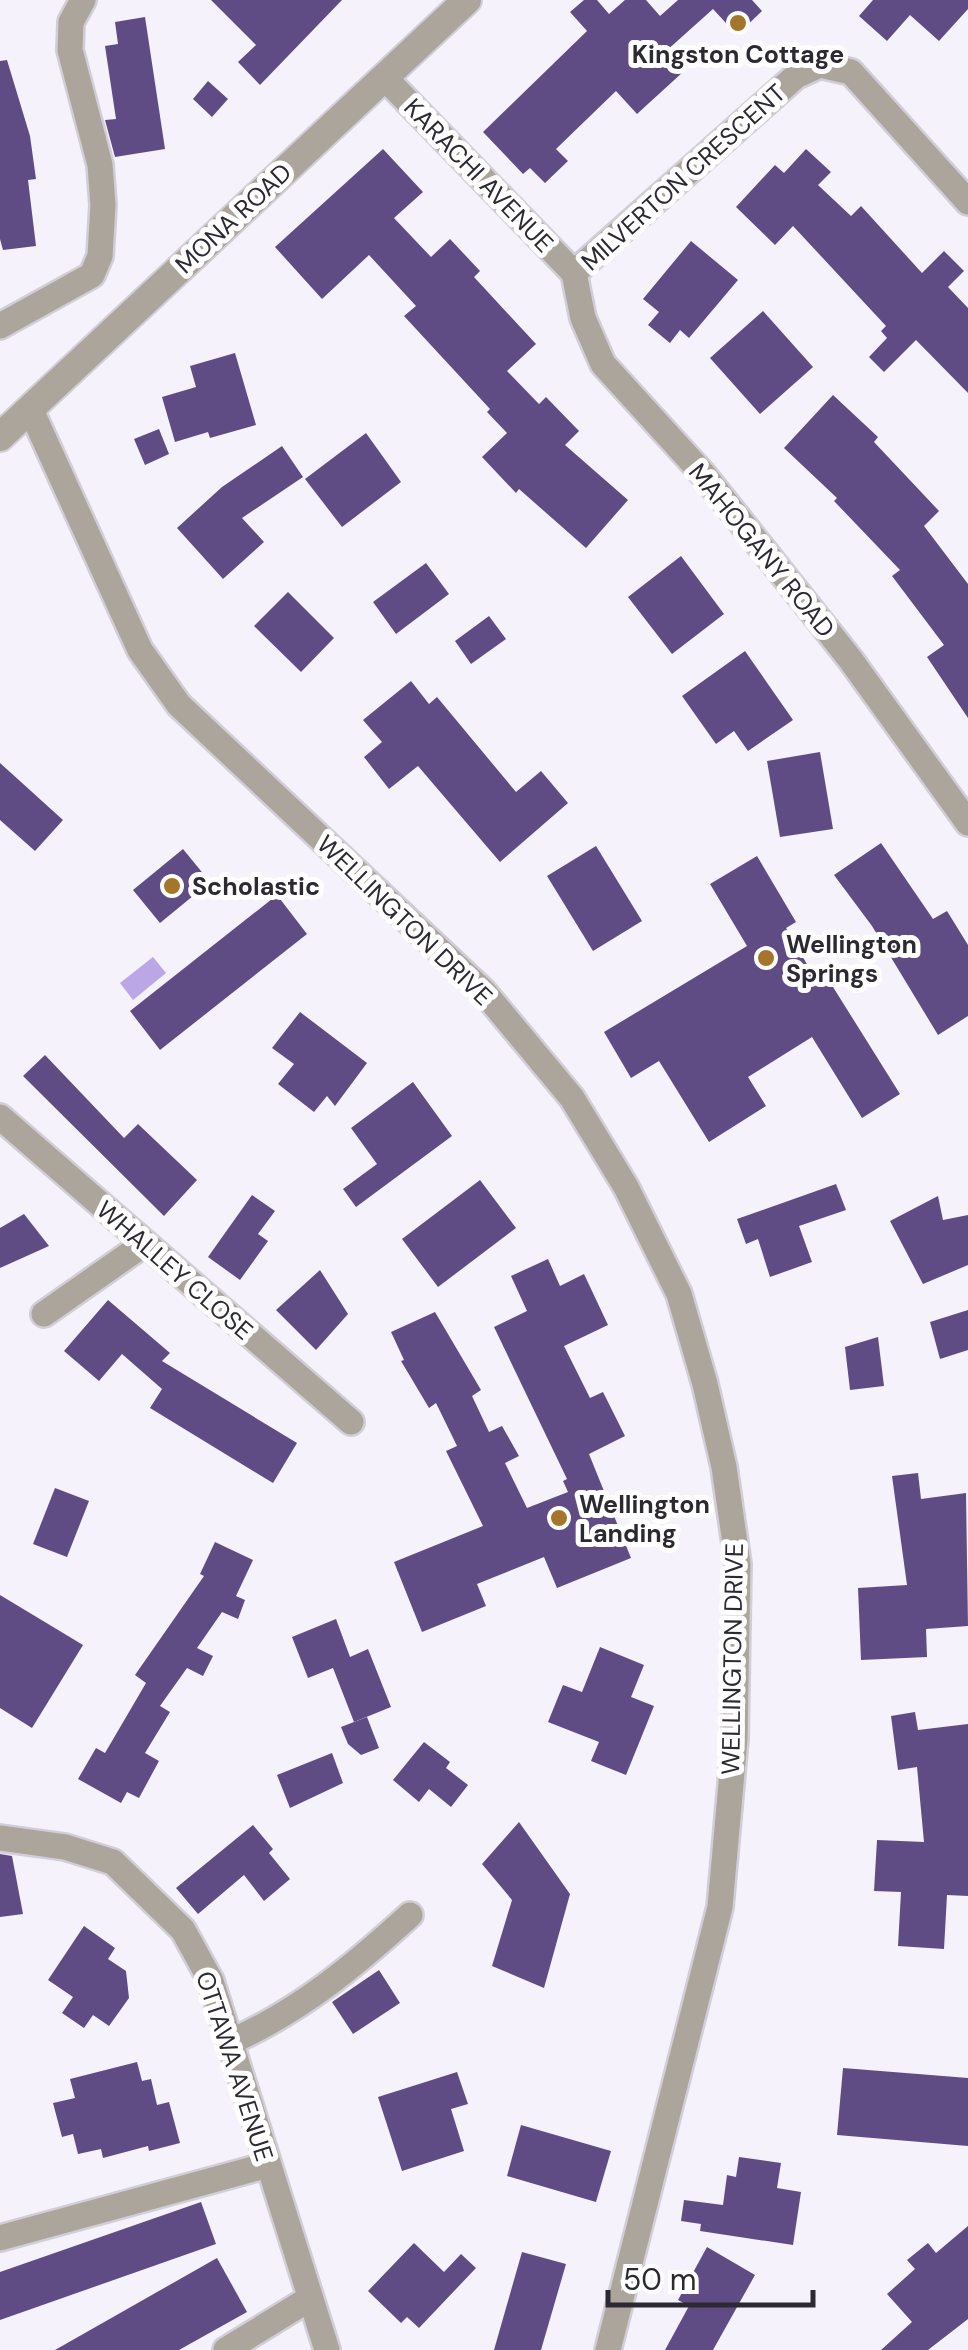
<svg xmlns="http://www.w3.org/2000/svg" width="968" height="2350" font-family="'DM Sans',sans-serif">
  <style>
    .water { fill: #bba6e6 }
    .building { fill: #604c85 }
    .lines { fill: none; stroke-linecap: round; stroke-linejoin: round }
    .minor-casing { stroke: #d1ced8; stroke-width: 30 }
    .tertiary-casing { stroke: #d1ced8; stroke-width: 32 }
    .minor { stroke: #aca59c; stroke-width: 25 }
    .tertiary { stroke: #aca59c; stroke-width: 28 }
    .poi-dot { fill: #a57629; stroke: #fff; stroke-width: 4 }
    .labels { text-anchor: middle; stroke-width: 10; stroke-linejoin: round; paint-order: stroke }
    .poi-label { font-size: 25px; font-weight: bold; fill: #2c2932; stroke: #fff; text-anchor: start }
    .street-label { font-size: 25px; fill: #2c2932; stroke: #fff }
  </style>
  <rect width="100%" height="100%" fill="#f5f2fc"/>
  <!-- water -->
  <path class="water" d="M153 957 166 973 133 1000 120 983Z"/>
  <!-- building -->
  <g class="building">
    <path d="M211 0H342L260 85 238 62 256 45Z"/>
    <path d="M584 0H597L609 14 625 0H646L660 16 678 0H752L762 11 737 35 713 9 665 52 683 72 637 114 616 91 556 149 568 161 545 183 530 168 523 174 483 132 587 31 570 12Z"/>
    <path d="M873 0H968V9L939 41 910 15 887 41 859 16Z"/>
    <path d="M145 17 165 149 115 157 105 120 116 119 105 46 118 44 115 22Z"/>
    <path d="M7 60 30 136 36 179 28 180 36 246 3 250 0 239V61Z"/>
    <path d="M208 81 228 99 212 117 193 99Z"/>
    <path d="M383 149 423 192 394 218 431 257 450 239 480 271 474 277 536 344 507 371 539 404 546 397 579 431 565 445 628 500 586 548 519 489 516 493 482 457 507 433 487 412 490 409 404 316 416 306 369 255 322 299 275 247Z"/>
    <path d="M806 149 831 172 818 185 851 216 861 206 922 273 944 251 964 271 948 287 968 308V393L916 340 884 372 869 357 887 338 881 331 886 326 793 226 775 245 736 207 775 165 784 173Z"/>
    <path d="M691 241 738 280 689 338 680 330 670 343 648 325 659 312 643 299Z"/>
    <path d="M763 311 813 367 760 414 710 358Z"/>
    <path d="M235 353 256 425 210 438 208 432 175 442 162 397 196 387 190 366Z"/>
    <path d="M833 395 878 437 874 442 939 511 924 526 968 584V718L927 657 944 645 892 576 900 570 834 501 837 498 784 448Z"/>
    <path d="M159 429 169 454 145 465 134 439Z"/>
    <path d="M366 433 401 482 342 527 305 479Z"/>
    <path d="M282 446 303 477 242 518 264 542 223 579 177 528 222 487Z"/>
    <path d="M681 556 724 614 672 654 628 597Z"/>
    <path d="M426 563 449 594 396 634 373 602Z"/>
    <path d="M288 592 334 638 301 672 254 626Z"/>
    <path d="M489 616 506 639 471 664 455 641Z"/>
    <path d="M745 651 793 720 748 751 734 731 716 744 682 696Z"/>
    <path d="M411 681 429 704 437 697 516 792 541 771 568 803 500 862 418 766 389 789 364 757 382 742 363 720Z"/>
    <path d="M820 752 833 829 780 837 767 761Z"/>
    <path d="M0 763 63 820 35 851 0 820Z"/>
    <path d="M881 843 933 919 947 911 968 945V1016L938 1035 872 926 834 875Z"/>
    <path d="M596 846 642 921 593 951 547 876Z"/>
    <path d="M183 849 210 882 160 923 133 890Z"/>
    <path d="M757 856 796 922 786 928 819 985 828 979 900 1094 862 1118 812 1037 748 1077 766 1106 709 1142 659 1061 631 1078 604 1032 747 946 710 884Z"/>
    <path d="M277 895 307 934 160 1050 130 1011Z"/>
    <path d="M300 1012 367 1063 335 1106 327 1096 314 1112 278 1084 294 1064 272 1048Z"/>
    <path d="M45 1055 124 1138 138 1124 197 1180 164 1216 23 1076Z"/>
    <path d="M413 1082 452 1136 356 1207 343 1189 377 1164 351 1128Z"/>
    <path d="M480 1180 516 1228 438 1287 402 1239Z"/>
    <path d="M836 1184 846 1210 799 1226 812 1262 770 1277 758 1239 746 1244 737 1219Z"/>
    <path d="M252 1195 275 1211 258 1234 268 1241 240 1280 208 1257Z"/>
    <path d="M938 1196 943 1220 968 1215V1265L923 1284 890 1221Z"/>
    <path d="M24 1214 49 1246 0 1268V1228Z"/>
    <path d="M548 1259 560 1286 584 1274 608 1325 564 1346 590 1398 603 1392 625 1436 589 1454 631 1558 557 1588 544 1557 477 1584 486 1606 422 1632 394 1562 483 1526 446 1451 457 1446 436 1403 429 1408 401 1361 404 1360 391 1332 435 1312 481 1390 472 1396 489 1432 502 1426 519 1456 505 1463 527 1508 568 1492 563 1481 567 1479 494 1327 527 1311 511 1276Z"/>
    <path d="M320 1270 348 1314 316 1350 276 1310Z"/>
    <path d="M108 1300 170 1353 162 1361 297 1443 273 1483 150 1408 162 1389 122 1354 99 1381 64 1351Z"/>
    <path d="M968 1310V1350L940 1359 930 1322Z"/>
    <path d="M878 1337 884 1386 850 1390 845 1347Z"/>
    <path d="M918 1473 921 1499 966 1493 968 1626 926 1629 927 1657 861 1660 858 1588 907 1585 892 1476Z"/>
    <path d="M55 1488 89 1501 67 1557 33 1544Z"/>
    <path d="M215 1542 253 1560 236 1596 245 1600 238 1619 222 1612 197 1648 213 1656 203 1676 187 1668 160 1706 170 1712 145 1753 159 1761 139 1798 127 1792 121 1803 78 1779 96 1748 105 1753 146 1683 135 1675 204 1576 200 1574Z"/>
    <path d="M0 1595 83 1645 32 1728 0 1708Z"/>
    <path d="M336 1619 350 1657 368 1649 391 1707 354 1722 333 1668 308 1678 292 1637Z"/>
    <path d="M600 1647 644 1665 631 1697 654 1706 626 1775 591 1761 599 1742 548 1722 563 1685 582 1692Z"/>
    <path d="M915 1712 918 1730 968 1724V1896L947 1895 944 1949 898 1946 901 1892 874 1891 877 1840 924 1842 917 1767 898 1770 891 1716Z"/>
    <path d="M367 1717 379 1748 361 1755 348 1744 341 1727Z"/>
    <path d="M424 1742 450 1762 446 1768 468 1785 451 1807 429 1789 419 1802 393 1780Z"/>
    <path d="M332 1753 343 1783 290 1808 277 1775Z"/>
    <path d="M519 1822 570 1894 544 1988 492 1966 512 1900 482 1864Z"/>
    <path d="M253 1825 273 1849 269 1853 290 1879 264 1901 244 1875 198 1914 176 1888Z"/>
    <path d="M0 1854 12 1856 23 1914 0 1917Z"/>
    <path d="M84 1926 115 1948 108 1959 126 1971 129 1998 109 2026 93 2015 84 2028 62 2013 73 1997 48 1980Z"/>
    <path d="M379 1970 400 2003 353 2034 332 2002Z"/>
    <path d="M137 2062 142 2081 151 2079 157 2105 169 2102 180 2143 149 2151 148 2146 103 2158 101 2149 78 2154 73 2134 62 2137 53 2103 75 2098 70 2079Z"/>
    <path d="M843 2068 968 2078V2146L837 2135Z"/>
    <path d="M457 2072 468 2104 451 2109 464 2151 402 2171 378 2097Z"/>
    <path d="M521 2125 611 2151 596 2202 507 2176Z"/>
    <path d="M739 2157 781 2163 777 2188 801 2192 793 2245 700 2231 701 2224 681 2221 684 2200 723 2205 727 2175 736 2177Z"/>
    <path d="M201 2202 216 2244 0 2320V2272Z"/>
    <path d="M968 2226V2319L928 2350H881L912 2322 887 2294 915 2269 907 2260 928 2243 936 2253Z"/>
    <path d="M414 2243 444 2272 461 2254 476 2268 419 2328 407 2317 401 2323 368 2291Z"/>
    <path d="M707 2247 755 2275 713 2350H665L689 2306 678 2300Z"/>
    <path d="M522 2252 566 2264 541 2350H494Z"/>
    <path d="M217 2258 247 2312 179 2350H55Z"/>
  </g>
  <g class="lines">
    <!-- minor casing -->
    <g class="minor-casing">
      <g id="minor">
        <path d="M384 77 574 273"/>
        <path d="M574 273 583 318 603 364 703 474 850 659 968 823"/>
        <path d="M574 273 796 76 820 65 851 72 968 202"/>
        <path d="M0 326 92 275 100 256 103 205 100 165 70 50 71 22 83 0"/>
        <path d="M30 408 140 650 179 705 484 992 572 1098 626 1187 679 1294 705 1384 724 1467 738 1564 735 1739 720 1907 608 2350"/>
        <path d="M0 1117 351 1422"/>
        <path d="M44 1314 144 1244"/>
        <path d="M0 1838 65 1847 113 1862 183 1930 211 1981 327 2350"/>
        <path d="M230 2042C300 2011 354 1966 410 1915"/>
        <path d="M0 2238 268 2165"/>
        <path d="M226 2350 309 2299"/>
      </g>
    </g>
    <!-- tertiary casing -->
    <g class="tertiary-casing">
      <path id="tertiary" d="M0 437 467 0"/>
    </g>
    <!-- minor -->
    <use href="#minor" class="minor"/>
    <!-- tertiary -->
    <use href="#tertiary" class="tertiary"/>
  </g>
  <!-- markers -->
  <g class="poi-dot">
    <circle cx="738" cy="23" r="10"/>
    <circle cx="172" cy="886" r="10"/>
    <circle cx="766" cy="958" r="10"/>
    <circle cx="559" cy="1518" r="10"/>
  </g>
  <g class="labels">
    <!-- poi labels -->
    <g class="poi-label">
      <text x="738" y="63" text-anchor="middle">Kingston Cottage</text>
      <text x="192" y="895">Scholastic</text>
      <text x="786" y="953">Wellington<tspan x="786" dy="29">Springs</tspan></text>
      <text x="579" y="1513">Wellington<tspan x="579" dy="29">Landing</tspan></text>
    </g>
    <!-- street labels -->
    <g class="street-label">
      <text transform="translate(479 175) rotate(46)" y="9">KARACHI AVENUE</text>
      <text transform="translate(683 177) rotate(-42)" y="9">MILVERTON CRESCENT</text>
      <text transform="translate(233 218) rotate(-43)" y="9">MONA ROAD</text>
      <text transform="translate(762 550) rotate(51)" y="9">MAHOGANY ROAD</text>
      <text transform="translate(405 920) rotate(44)" y="9">WELLINGTON DRIVE</text>
      <text transform="translate(175 1270) rotate(41)" y="9">WHALLEY CLOSE</text>
      <text transform="translate(732 1659) rotate(-89)" y="9">WELLINGTON DRIVE</text>
      <text transform="translate(235 2066) rotate(72)" y="9">OTTAWA AVENUE</text>
    </g>
  </g>
  <!-- scale -->
  <path d="M608 2290v15h205v-15" fill="none" stroke="#2c2932" stroke-width="5"/>
  <text x="623" y="2290" font-size="30" fill="#2c2932" stroke="#ffffff" stroke-width="8" paint-order="stroke">50 m</text>
</svg>
